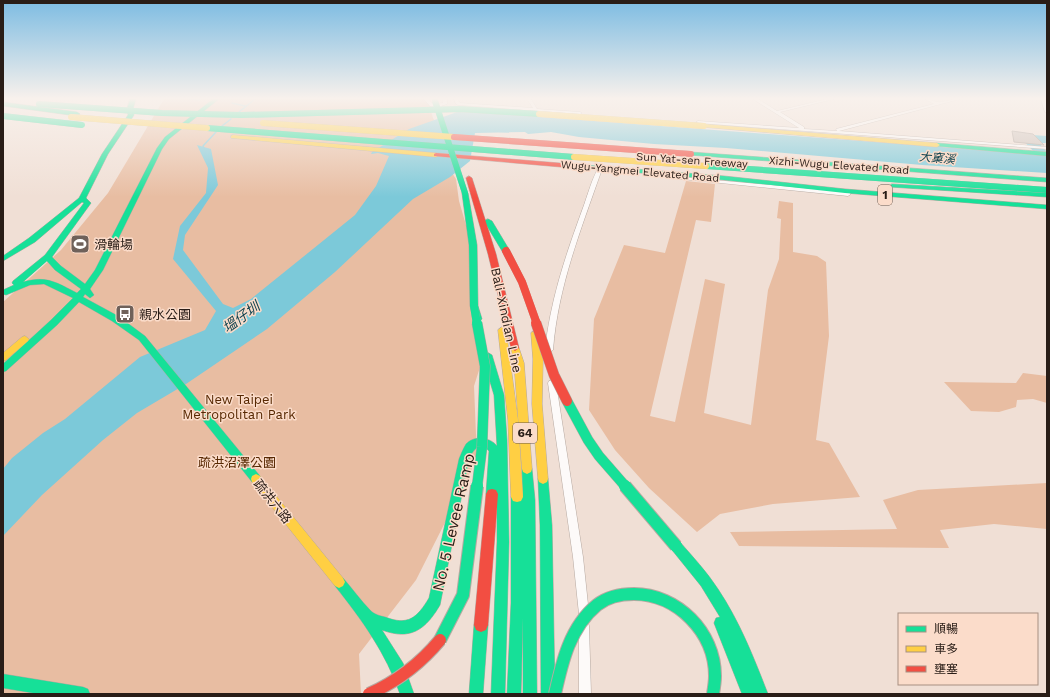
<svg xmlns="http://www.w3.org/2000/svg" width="1050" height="697" font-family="'Work Sans','Noto Sans TC',sans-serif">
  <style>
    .green { fill: #e8bda2 }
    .water { fill: #7cc9d9 }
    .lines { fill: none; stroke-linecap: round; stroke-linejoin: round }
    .stream { stroke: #7cc9d9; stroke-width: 1.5 }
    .building { fill: #cec1b9; stroke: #b2a69e }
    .secondary-tunnel { stroke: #c8b8af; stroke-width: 7; stroke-dasharray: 7 3.5; stroke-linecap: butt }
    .street-casing { stroke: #b6a9a1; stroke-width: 1 }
    .fast-casing { stroke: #b6a9a1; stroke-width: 1 }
    .slow-casing { stroke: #b6a9a1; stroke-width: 1 }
    .jam-casing { stroke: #b6a9a1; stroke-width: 1 }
    .street { fill: #fdfaf9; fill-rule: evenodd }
    .fast { fill: #16e098; fill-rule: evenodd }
    .slow { fill: #ffcf43; fill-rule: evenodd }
    .jam { fill: #f24e42; fill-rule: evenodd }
    .fast-bridge-far3-casing { stroke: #b6a9a1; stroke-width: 6; stroke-linecap: butt }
    .fast-bridge-far2-casing { stroke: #b6a9a1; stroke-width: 8; stroke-linecap: butt }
    .fast-bridge-far1-casing { stroke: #b6a9a1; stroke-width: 11; stroke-linecap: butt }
    .fast-bridge-casing { stroke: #b6a9a1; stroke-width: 14; stroke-linecap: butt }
    .slow-bridge-casing { stroke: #b6a9a1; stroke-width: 6; stroke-linecap: butt }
    .jam-bridge-far3-casing { stroke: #b6a9a1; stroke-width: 6; stroke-linecap: butt }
    .jam-bridge-far2-casing { stroke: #b6a9a1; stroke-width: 8; stroke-linecap: butt }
    .jam-bridge-far1-casing { stroke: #b6a9a1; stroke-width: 11; stroke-linecap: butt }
    .jam-bridge-casing { stroke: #b6a9a1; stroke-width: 14; stroke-linecap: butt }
    .fast-bridge-far3 { stroke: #16e098; stroke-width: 6 }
    .fast-bridge-far2 { stroke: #16e098; stroke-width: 8 }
    .fast-bridge-far1 { stroke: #16e098; stroke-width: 10 }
    .fast-bridge { stroke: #16e098; stroke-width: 12 }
    .slow-bridge { stroke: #ffcf43; stroke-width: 6 }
    .jam-bridge-far3 { stroke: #f24e42; stroke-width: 6 }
    .jam-bridge-far2 { stroke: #f24e42; stroke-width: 8 }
    .jam-bridge-far1 { stroke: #f24e42; stroke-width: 10 }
    .jam-bridge { stroke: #f24e42; stroke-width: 12 }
    .labels { text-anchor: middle; stroke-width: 3; stroke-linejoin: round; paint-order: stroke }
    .far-street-label { font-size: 11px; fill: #291d17; stroke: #fbdcca }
    .far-water-label { font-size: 12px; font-style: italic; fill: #104450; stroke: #fbdcca }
    .shield { fill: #fbdcca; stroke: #68564d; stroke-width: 1 }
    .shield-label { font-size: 12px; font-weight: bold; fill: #291d17 }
    .poi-label { font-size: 13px; fill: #291d17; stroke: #fbdcca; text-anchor: start }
    .street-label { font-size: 13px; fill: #291d17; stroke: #fbdcca }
    .park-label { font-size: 13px; fill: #572802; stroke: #fbdcca }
    .water-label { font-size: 14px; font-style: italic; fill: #104450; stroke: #fbdcca }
    .near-street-label { font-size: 16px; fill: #291d17; stroke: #fbdcca }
  </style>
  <rect width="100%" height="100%" fill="#f0dfd5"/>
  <!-- green -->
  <g class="green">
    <path d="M164 99H429L435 109 431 111 433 118 441 132 448 167 456 179 459 201 468 232 481 364 474 386 477 459 416 580 359 654 361 694H3V302L61 250 108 193Z"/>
    <path d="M686 181 715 184 711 222 696 220 650 416 675 422 705 279 725 284 704 413 751 425 768 290 779 259 781 219 777 218 779 201 793 203V252L817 256 826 262 829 336 816 440 829 443 860 497 773 504 720 514 697 532 649 488 615 450 589 410 594 319 624 245 665 253Z"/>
    <path d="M1023 373 1047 376V403L1033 399 1017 400 1016 407 999 412 971 411 944 382 1016 383Z"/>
    <path d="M1047 483V529L994 524 940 530 949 548 739 546 730 532 897 529 883 500 918 490Z"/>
  </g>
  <!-- water -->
  <path class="water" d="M460 111 1036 154 1017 134 1047 136V143H1039L1047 152V173L922 165 726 148 654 144 579 137 551 132 528 134 525 132 475 133 470 161 450 177 413 199 335 272 267 329 186 384 137 413 103 440 42 495 3 536V469L12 458 43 433 65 419 140 357 205 330 216 311 173 259 180 226 206 193 208 168 197 145 211 149 218 185 185 235 183 250 223 304 233 308 251 299 355 215 376 186 389 156 378 153 371 154 372 152 409 129Z"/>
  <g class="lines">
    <!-- stream -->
    <g class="stream">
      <path d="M190 99 200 100"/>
      <path d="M232 103 245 106"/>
      <path d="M239 112 255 99"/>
      <path d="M222 126 231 119"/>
      <path d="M204 148 203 146 216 132"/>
    </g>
  </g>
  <!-- building -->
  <path class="building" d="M1012 131 1033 134 1044 145 1014 142Z"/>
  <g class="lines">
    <!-- secondary-tunnel -->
    <path class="secondary-tunnel" d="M3 100 5 99"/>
    <!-- street casing -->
    <g class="street-casing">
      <g id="street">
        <path d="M424 99H428C434 106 435 104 443 103V99H447V104L441 106 443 107 441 108 430 106Z"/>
        <path d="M454 99H458L460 103 533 108 527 99H531L537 109 580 112 582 113 580 114 458 105 456 104Z"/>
        <path d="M753 99H758L777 111 827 99H834L780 112 804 127V129L837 131 836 129 934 104 925 99C931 99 936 103 941 102 947 101 953 99 960 99L839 131 1047 147V149L698 123 696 122 698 121 799 128Z"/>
        <path d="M1041 99H1045L1047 105V113L1045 112Z"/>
        <path d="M597 170H608L610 171 608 172H601C580 232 558 287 553 350L549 353 545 350C550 303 564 260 580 216 586 201 590 184 597 170Z"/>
        <path d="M670 176 848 192 851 194 848 196 672 178 670 177Z"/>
        <path d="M552 380 555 381 556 383 583 557 589 614 588 618 584 619 580 618 579 614 573 557 548 383 549 381Z"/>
        <path d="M584 621 588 622 589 626 591 694H579V626L580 622Z"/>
      </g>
    </g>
    <!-- fast casing -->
    <g class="fast-casing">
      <g id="fast">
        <path d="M130 99H136L133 109 134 115 108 154 86 198 91 203 52 257 61 266 85 284 95 270 157 148 165 137 213 99H219L169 139 162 149 103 270 90 289 94 295 90 298 85 294 83 297 118 316 145 336 260 476 261 479 260 482 256 484 252 482 139 340 112 321 79 302 57 325 6 371 3 372V364L51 320 73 298 44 284 30 285 6 295 3 294V290L14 285 12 283 13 281 45 255 84 203 82 202 35 242 3 261V256L29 238 79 198 102 154 128 115 127 109ZM47 261 55 270 81 289 77 293C57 283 47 275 23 282Z"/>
        <path d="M3 102 77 112 80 114 77 116 3 106Z"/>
        <path d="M937 143 1047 152V156L935 146V144Z"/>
        <path d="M691 152 1047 178V182L689 155V153Z"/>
        <path d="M572 164 724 176 845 189 1047 205V209L845 193 724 180 570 167V165Z"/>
        <path d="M892 184 1047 193V197L890 187 889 186Z"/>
        <path d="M465 191 468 193 477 245 478 306 482 319 478 322 474 319 470 306 469 245 462 193Z"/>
        <path d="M488 219 492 221 510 251 509 253H503L502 251 484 221Z"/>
        <path d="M487 352 492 355 504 395 507 440 509 542 505 694H491L497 542V495L492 499 488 498 486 494 489 451C480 441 473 450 469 459L440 605C426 629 411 641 382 630L403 663 414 694H400C386 653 362 620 335 586L333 582 335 578 339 576 343 578C352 588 361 601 371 611 374 614 380 616 385 617 408 626 417 618 429 598L459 459C461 454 463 449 466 444 474 435 490 437 497 446L494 395 482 355Z"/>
        <path d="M527 464 531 466 532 469 535 500 537 694H523V618L521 694H507L511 603V497L513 493 517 492 521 493 523 497V568V500L522 469 523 466Z"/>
        <path d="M543 474 547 476 548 479 552 525 555 694H541L540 525 538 479 539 476Z"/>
        <path d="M676 540 680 542C693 557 707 572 718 589 740 622 754 658 768 694H742L714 623 716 618 720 617 701 586 672 550 670 546 672 542Z"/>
        <path d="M481 618 486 620 488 625 483 694H469L474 625 476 620Z"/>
        <path d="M3 674 83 687 88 689 90 694H39L3 688Z"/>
      </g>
    </g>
    <!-- slow casing -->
    <g class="slow-casing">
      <g id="slow">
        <path d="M704 124 937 143 940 145 937 147 702 127V125Z"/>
        <path d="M233 135 436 153 439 155 436 157 231 138V136Z"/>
        <path d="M502 327 506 330 518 420 523 497 521 501 517 502 513 501 511 497 508 420 498 330Z"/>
        <path d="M535 330 539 333 543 359 542 404 548 479 547 482 543 484 539 482 538 479 532 404 533 359 531 333Z"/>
        <path d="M25 336 29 339 28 341 6 360 3 361V353L22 337Z"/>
        <path d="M515 345 519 348 524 363 532 469 531 472 527 474 523 472 522 469 514 363 511 348Z"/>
        <path d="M256 474 260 476 343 578 345 582 343 586 339 588 335 586 252 482 251 479 252 476Z"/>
      </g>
    </g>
    <!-- jam casing -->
    <g class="jam-casing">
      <g id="jam">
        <path d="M436 153 572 164 575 166 572 168 434 156V154Z"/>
        <path d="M469 176 472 178 496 254 519 348 515 351 511 348 488 254 466 178Z"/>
        <path d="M492 489 496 490 498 494 488 625 486 630 481 632 476 630 474 625 486 494 488 490Z"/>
      </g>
    </g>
    <!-- street -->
    <use href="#street" class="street"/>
    <!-- fast -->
    <use href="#fast" class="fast"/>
    <!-- slow -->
    <use href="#slow" class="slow"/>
    <!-- jam -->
    <use href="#jam" class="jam"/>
    <!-- fast-bridge-far3 casing -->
    <g class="fast-bridge-far3-casing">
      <g id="fast-bridge-far3">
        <path d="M435 101 465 193"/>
        <path d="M39 104 162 113 241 115 460 109 539 114"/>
        <path d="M3 116 82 125"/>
        <path d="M207 128 574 157"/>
        <path d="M706 166 1047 190"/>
      </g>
    </g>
    <!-- fast-bridge-far2 casing -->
    <g class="fast-bridge-far2-casing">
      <path id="fast-bridge-far2" d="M474 306 477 324"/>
    </g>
    <!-- fast-bridge-far1 casing -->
    <g class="fast-bridge-far1-casing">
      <g id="fast-bridge-far1">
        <path d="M567 401 588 440 599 456 626 487"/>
        <path d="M477 487 482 447 485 366 477 323"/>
      </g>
    </g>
    <!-- fast-bridge casing -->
    <g class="fast-bridge-casing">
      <g id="fast-bridge">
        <path d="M625 486 676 546"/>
        <path d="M440 640 463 595 477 486"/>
        <path d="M555 694C562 662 570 627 597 605 607 597 621 594 634 594 677 594 715 632 715 676 715 682 714 688 713 694"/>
      </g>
    </g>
    <!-- slow-bridge casing -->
    <g class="slow-bridge-casing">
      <g id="slow-bridge">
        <path d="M539 114 704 126"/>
        <path d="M71 117 207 128"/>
        <path d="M263 123 454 137"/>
        <path d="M574 157 706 166"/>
      </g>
    </g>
    <!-- jam-bridge-far3 casing -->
    <g class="jam-bridge-far3-casing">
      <path id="jam-bridge-far3" d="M454 137 691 154"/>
    </g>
    <!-- jam-bridge-far2 casing -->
    <g class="jam-bridge-far2-casing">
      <path id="jam-bridge-far2" d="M506 251 522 282 537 324"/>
    </g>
    <!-- jam-bridge-far1 casing -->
    <g class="jam-bridge-far1-casing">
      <path id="jam-bridge-far1" d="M536 323 554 375 567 401"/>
    </g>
    <!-- jam-bridge casing -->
    <g class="jam-bridge-casing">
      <path id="jam-bridge" d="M369 694C398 681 420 664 440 640"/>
    </g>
    <!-- fast-bridge-far3 -->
    <use href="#fast-bridge-far3" class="fast-bridge-far3"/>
    <!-- fast-bridge-far2 -->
    <use href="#fast-bridge-far2" class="fast-bridge-far2"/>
    <!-- fast-bridge-far1 -->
    <use href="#fast-bridge-far1" class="fast-bridge-far1"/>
    <!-- fast-bridge -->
    <use href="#fast-bridge" class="fast-bridge"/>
    <!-- slow-bridge -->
    <use href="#slow-bridge" class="slow-bridge"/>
    <!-- jam-bridge-far3 -->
    <use href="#jam-bridge-far3" class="jam-bridge-far3"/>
    <!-- jam-bridge-far2 -->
    <use href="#jam-bridge-far2" class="jam-bridge-far2"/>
    <!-- jam-bridge-far1 -->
    <use href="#jam-bridge-far1" class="jam-bridge-far1"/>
    <!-- jam-bridge -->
    <use href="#jam-bridge" class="jam-bridge"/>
  </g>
  <!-- sky -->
  <linearGradient id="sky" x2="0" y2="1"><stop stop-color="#7dbce2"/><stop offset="0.5" stop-color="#f8f1ec"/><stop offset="1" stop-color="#f8f1ec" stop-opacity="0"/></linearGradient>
  <rect width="1050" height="197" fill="url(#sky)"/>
  <!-- icons -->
  <defs>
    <g id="stadium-square" transform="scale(1)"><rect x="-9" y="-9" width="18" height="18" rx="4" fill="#6f615a" stroke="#fbdcca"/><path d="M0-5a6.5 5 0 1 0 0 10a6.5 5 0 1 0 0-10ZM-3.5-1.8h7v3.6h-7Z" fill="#fff"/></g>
    <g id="bus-square" transform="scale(1)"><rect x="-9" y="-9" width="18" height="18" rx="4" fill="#6f615a" stroke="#fbdcca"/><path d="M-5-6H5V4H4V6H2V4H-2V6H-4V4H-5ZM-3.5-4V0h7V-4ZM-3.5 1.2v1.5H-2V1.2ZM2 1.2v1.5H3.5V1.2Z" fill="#fff"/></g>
  </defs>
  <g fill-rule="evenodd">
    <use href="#stadium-square" x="80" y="244"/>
    <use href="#bus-square" x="125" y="314"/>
  </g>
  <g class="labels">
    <!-- far-street labels -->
    <g class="far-street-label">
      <text transform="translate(692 160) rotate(4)" y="4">Sun Yat-sen Freeway</text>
      <text transform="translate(839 165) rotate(4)" y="4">Xizhi-Wugu Elevated Road</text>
      <text transform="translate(640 171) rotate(5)" y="4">Wugu-Yangmei Elevated Road</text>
    </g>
    <!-- far-water labels -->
    <g class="far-water-label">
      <text transform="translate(937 158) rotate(5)" y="4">大窠溪</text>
    </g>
    <!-- shield labels -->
    <g class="shield">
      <rect x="878" y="185" width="14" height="20" rx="3"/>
      <rect x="513" y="423" width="24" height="20" rx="3"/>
    </g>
    <g class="shield-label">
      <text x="885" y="199">1</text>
      <text x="525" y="437">64</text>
    </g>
    <!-- poi labels -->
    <g class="poi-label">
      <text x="94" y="249">滑輪場</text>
      <text x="139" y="319">親水公園</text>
    </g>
    <!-- street labels -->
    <g class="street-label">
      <text transform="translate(507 320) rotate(78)" y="5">Bali-Xindian Line</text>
      <text transform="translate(273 501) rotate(51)" y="5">疏洪六路</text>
    </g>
    <!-- park labels -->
    <g class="park-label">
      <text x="239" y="404">New Taipei<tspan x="239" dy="15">Metropolitan Park</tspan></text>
      <text x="237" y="467">疏洪沼澤公園</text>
    </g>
    <!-- water labels -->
    <g class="water-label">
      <text transform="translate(241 317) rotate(-36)" y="5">塭仔圳</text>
    </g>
    <!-- near-street labels -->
    <g class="near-street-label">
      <text transform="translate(453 522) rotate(-77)" y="6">No. 5 Levee Ramp</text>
    </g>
  </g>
  <!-- border -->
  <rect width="1050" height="697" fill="none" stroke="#291d17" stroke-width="8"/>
  <!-- legend -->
  <rect x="898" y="613" width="140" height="72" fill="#fbdcca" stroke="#a79082"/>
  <rect x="906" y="626" width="20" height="6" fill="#16e098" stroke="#a79082"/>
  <text x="934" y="633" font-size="12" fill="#291d17">順暢</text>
  <rect x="906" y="646" width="20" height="6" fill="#ffcf43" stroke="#a79082"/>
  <text x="934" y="653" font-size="12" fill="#291d17">車多</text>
  <rect x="906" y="666" width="20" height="6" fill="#f24e42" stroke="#a79082"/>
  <text x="934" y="673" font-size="12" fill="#291d17">壅塞</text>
</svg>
